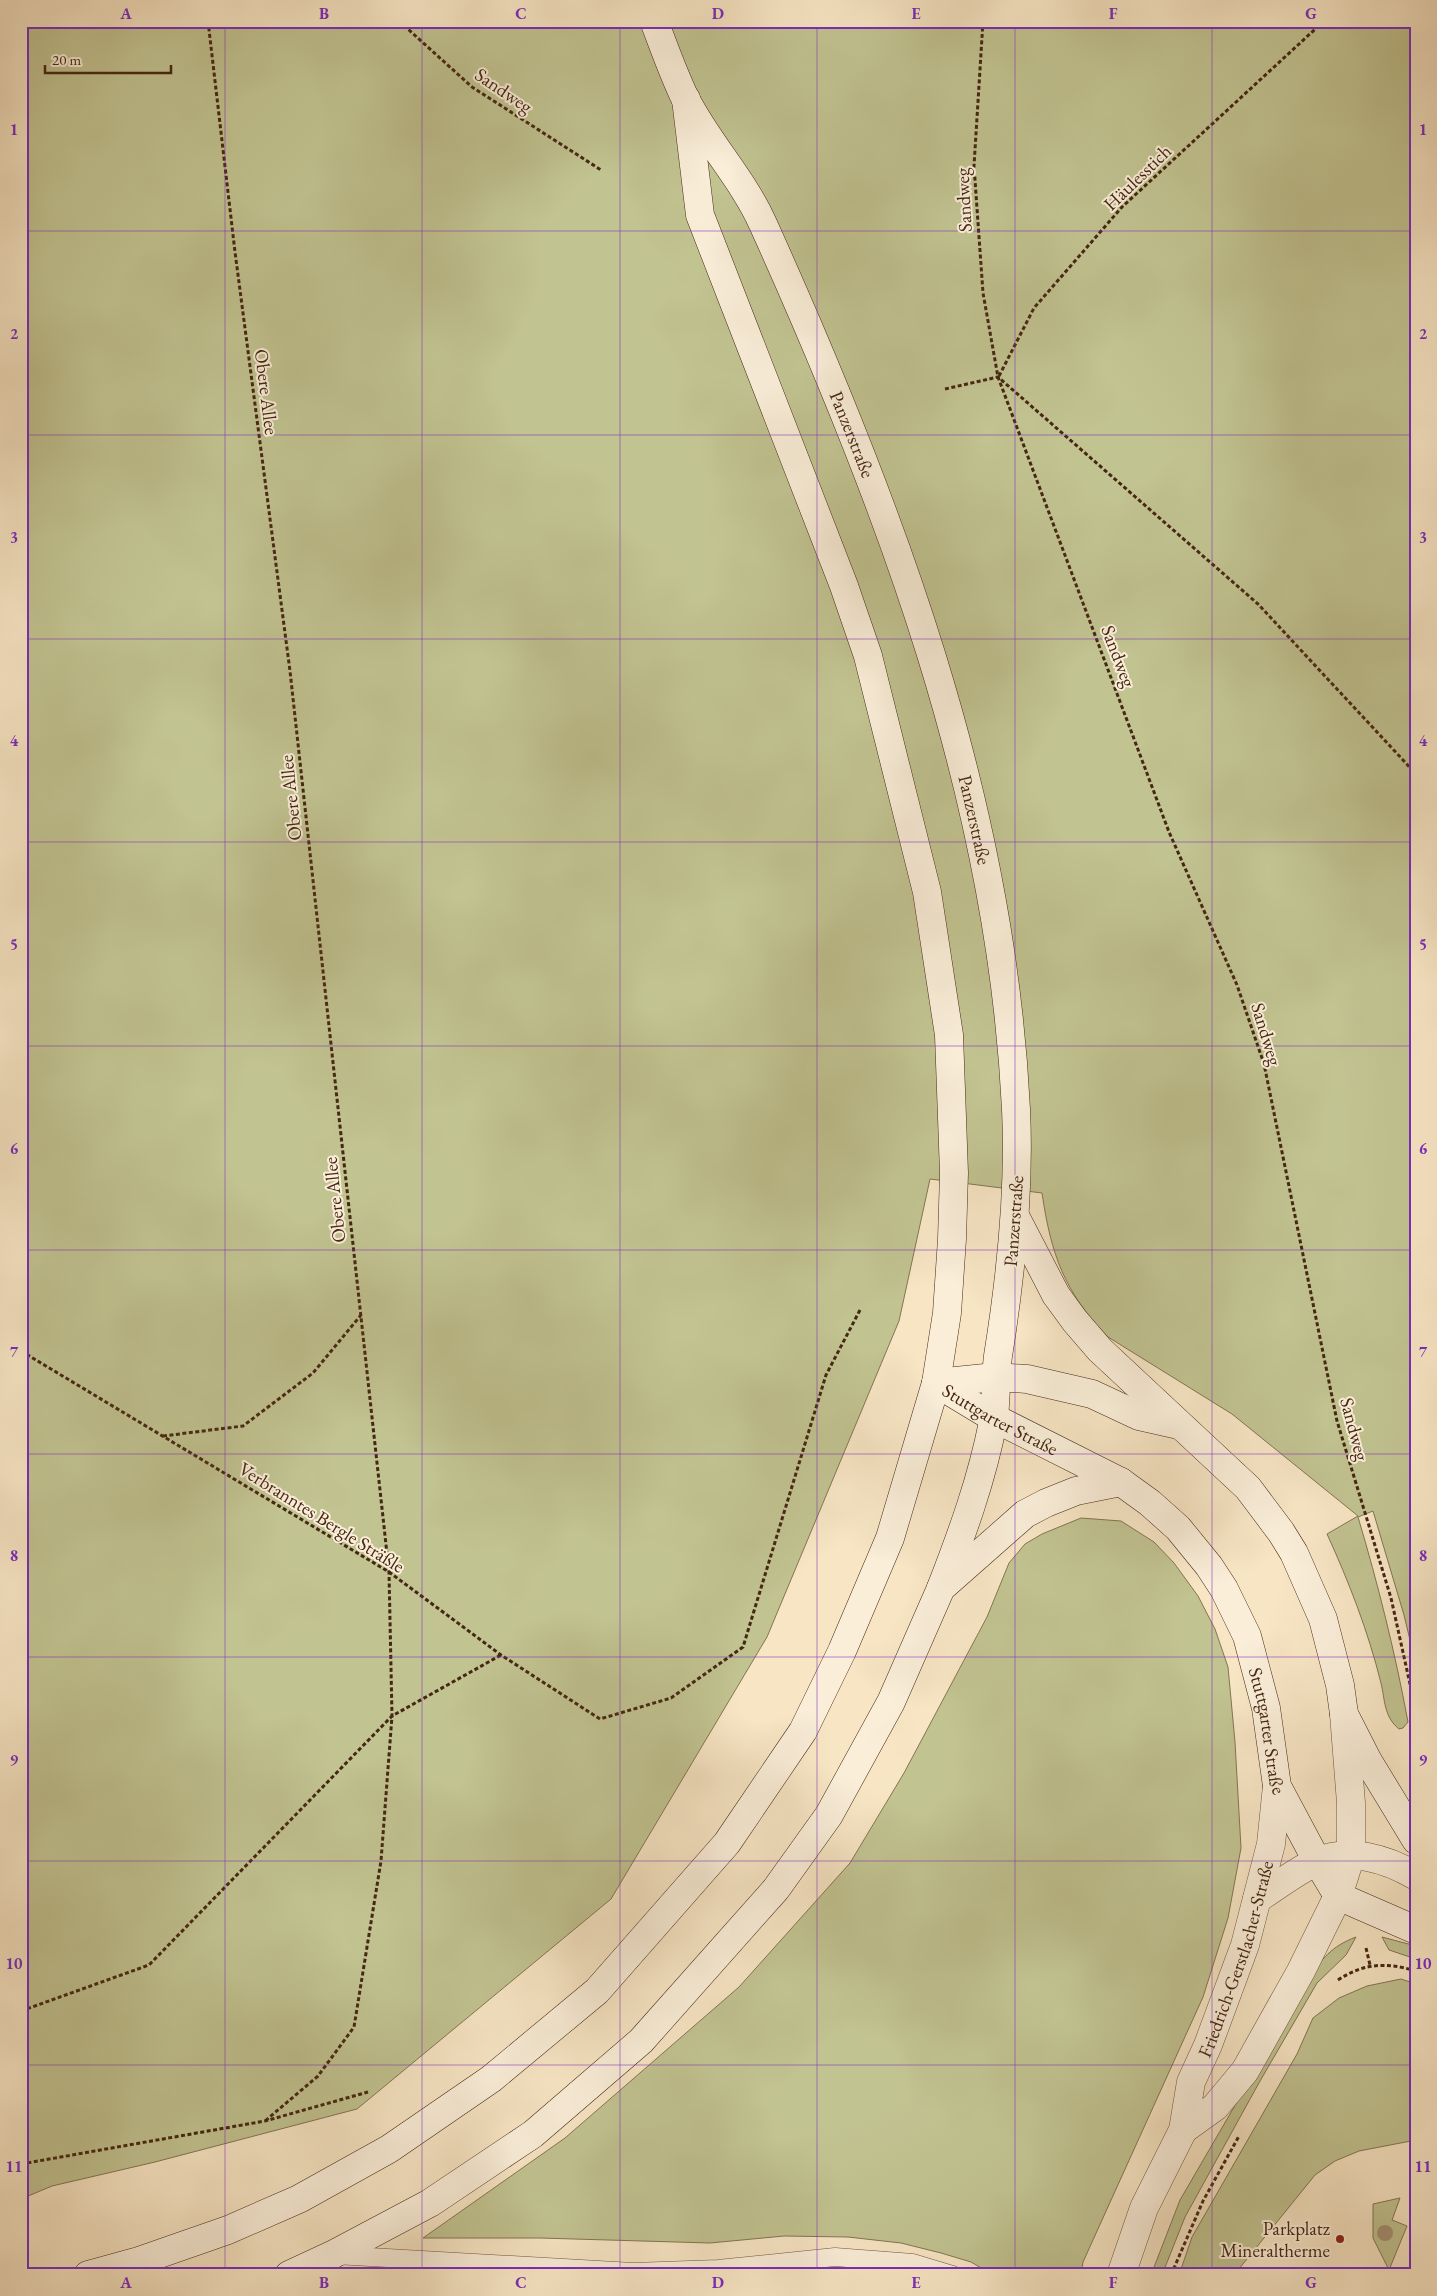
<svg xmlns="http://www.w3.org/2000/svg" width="1437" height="2296" font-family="'EB Garamond',serif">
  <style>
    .green { fill: #c1c391; stroke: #847552 }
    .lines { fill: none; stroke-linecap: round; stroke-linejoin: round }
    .service-casing { stroke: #72563f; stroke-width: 19 }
    .tertiary-casing { stroke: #72563f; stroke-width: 29 }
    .secondary-casing { stroke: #462713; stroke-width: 29 }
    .path { stroke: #462713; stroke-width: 3; stroke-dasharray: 4 2.5; stroke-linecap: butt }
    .service { stroke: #faeed9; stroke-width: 18 }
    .tertiary { stroke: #faeed9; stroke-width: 28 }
    .secondary { stroke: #faeed9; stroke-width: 28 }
    .tree { fill: #a79274 }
    .grid { fill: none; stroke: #7b2cbf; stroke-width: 1; stroke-opacity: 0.55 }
    .poi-dot { fill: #8f2418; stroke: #faeed9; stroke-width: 2 }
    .labels { text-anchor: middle; stroke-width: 4; stroke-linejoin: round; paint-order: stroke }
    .street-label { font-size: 19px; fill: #462713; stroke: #faeed9 }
    .poi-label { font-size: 19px; fill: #462713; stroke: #faeed9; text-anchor: end }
    .neatline { fill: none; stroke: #7b2cbf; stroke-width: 2 }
    .grid-label { font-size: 16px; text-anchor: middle; font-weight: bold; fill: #7b2cbf }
  </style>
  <rect width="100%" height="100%" fill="#f7e5c4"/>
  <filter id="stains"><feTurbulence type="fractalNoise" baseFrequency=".004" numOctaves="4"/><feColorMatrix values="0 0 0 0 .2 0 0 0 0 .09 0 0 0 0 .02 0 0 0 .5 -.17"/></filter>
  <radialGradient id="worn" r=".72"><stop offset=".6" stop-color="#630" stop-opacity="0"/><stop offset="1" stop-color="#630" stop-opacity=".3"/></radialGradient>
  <!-- green -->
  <g class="green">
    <path d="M21 21H1416V1665L1404 1615 1373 1511 1358 1517C1378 1584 1395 1652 1408 1722L1403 1728 1399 1729C1384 1717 1385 1700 1381 1683 1368 1631 1349 1582 1327 1534L1358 1516 1232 1414 1108 1337C1064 1292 1051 1254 1042 1193L930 1179 899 1321 767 1637 611 1899 357 2109 155 2162 52 2186 21 2199Z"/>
    <path d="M1081 1518 1121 1521 1154 1542 1174 1563 1198 1596 1215 1629 1228 1667 1235 1742 1241 1848 1228 1918 1203 1997 1083 2262 1081 2275H993L971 2262 941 2253 901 2243 848 2237 784 2236 710 2243 540 2238H423L565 2138 739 1987 850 1863 904 1773 987 1617 1009 1563 1025 1544 1042 1534Z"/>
    <path d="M1356 1937 1346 1955 1317 1983 1260 2081 1185 2217 1162 2275H1151L1180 2200 1308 1980C1321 1959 1332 1946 1356 1937Z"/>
    <path d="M1382 1937 1416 1946V1959L1389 1950Z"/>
    <path d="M1401 1979 1416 1984V2140L1359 2151 1335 2161 1315 2175 1234 2275H1179L1192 2237 1297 2054 1313 2018 1339 1998 1367 1986Z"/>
    <path d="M1400 2198 1392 2220 1407 2226 1389 2270 1373 2238V2204Z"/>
  </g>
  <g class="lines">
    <!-- service casing -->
    <g class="service-casing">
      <path id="service" d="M335 2255 633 2272 718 2269 835 2257 913 2263 953 2275"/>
    </g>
    <!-- tertiary casing -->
    <g class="tertiary-casing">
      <g id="tertiary">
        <path d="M1257 1899C1276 1887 1296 1871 1316 1862 1349 1847 1387 1859 1416 1876"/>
        <path d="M1183 2130 1215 2107 1245 2071 1301 1971 1338 1896 1351 1855V1803L1344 1714"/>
        <path id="s1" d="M1121 2275 1144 2208 1183 2130 1191 2082 1208 2045 1245 1945 1271 1844 1277 1786"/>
      </g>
    </g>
    <!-- secondary casing -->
    <g class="secondary-casing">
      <g id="secondary">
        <path id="s2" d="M654 21C664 47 673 73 685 98 707 142 743 179 763 224 890 505 1001 799 1016 1109 1020 1192 1011 1275 998 1356 995 1378 997 1401 993 1422 982 1479 962 1534 941 1588"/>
        <path d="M1015 1216 1056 1295 1075 1321 1100 1350 1248 1488 1281 1532 1294 1553 1323 1619 1340 1685 1344 1714 1368 1761 1416 1840"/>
        <path id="s3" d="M936 1383 994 1418 1121 1482 1150 1503 1178 1528 1209 1566 1224 1589 1247 1636 1266 1708 1277 1786 1317 1861 1338 1896 1416 1930"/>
        <path d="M936 1383 995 1377 1027 1379 1092 1394 1139 1416 1179 1425"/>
        <path d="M88 2275 139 2261 228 2230 299 2199 389 2149 491 2079 597 1991 727 1843 803 1731 842 1651 890 1538 936 1383 947 1313 952 1239 954 1173 949 1035 927 892 868 656 844 586 700 215 686 99"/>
        <path d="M289 2275 332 2255 430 2203 533 2134 641 2041 776 1889 829 1815 891 1702 941 1588 1025 1514 1046 1503 1076 1491 1121 1482"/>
      </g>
    </g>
    <!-- path -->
    <g class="path">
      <path d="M208 21 235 252 290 671 389 1572 392 1716 381 1861 354 2027 318 2076 265 2121"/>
      <path d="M399 21 472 87 601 170"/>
      <path d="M983 21 974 166 983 293 998 377 1169 832 1237 985 1264 1064 1337 1421 1391 1598 1410 1684 1416 1727"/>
      <path d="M999 376 1034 308 1122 207 1324 21"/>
      <path d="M945 389 998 377 1258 604 1416 774"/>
      <path d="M21 1351 389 1572 501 1655 600 1719 671 1698 743 1647 826 1375 860 1310"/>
      <path d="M163 1436 243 1426 313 1373 361 1315"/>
      <path d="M1366 1948 1370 1965"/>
      <path d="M1338 1980C1364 1963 1386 1962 1416 1971"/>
      <path d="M21 2011 149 1965 392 1716 501 1655"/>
      <path d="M21 2164 265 2121 368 2092"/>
      <path d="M1171 2275 1203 2201 1239 2136"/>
    </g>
    <!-- service -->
    <use href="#service" class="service"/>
    <!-- tertiary -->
    <use href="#tertiary" class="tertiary"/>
    <!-- secondary -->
    <use href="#secondary" class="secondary"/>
  </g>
  <!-- trees -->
  <circle class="tree" cx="1385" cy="2233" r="8"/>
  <!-- grid -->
  <path class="grid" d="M225 21V2275M422 21V2275M620 21V2275M817 21V2275M1015 21V2275M1212 21V2275M21 231H1416M21 435H1416M21 639H1416M21 842H1416M21 1046H1416M21 1250H1416M21 1454H1416M21 1657H1416M21 1861H1416M21 2065H1416"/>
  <!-- markers -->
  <circle class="poi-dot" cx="1340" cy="2239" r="5"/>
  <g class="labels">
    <!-- street labels -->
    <g class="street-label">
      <text transform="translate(504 90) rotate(34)" y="7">Sandweg</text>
      <text transform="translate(1137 177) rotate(-44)" y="7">Häulesstich</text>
      <text transform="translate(963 200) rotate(-93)" y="7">Sandweg</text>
      <text transform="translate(267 392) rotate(83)" y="7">Obere Allee</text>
      <text dy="7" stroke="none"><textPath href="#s2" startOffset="460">Panzerstraße</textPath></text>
      <text transform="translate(1119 656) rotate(69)" y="7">Sandweg</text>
      <text transform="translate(290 798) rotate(-96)" y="7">Obere Allee</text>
      <text dy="7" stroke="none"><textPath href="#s2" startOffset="865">Panzerstraße</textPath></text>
      <text transform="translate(1267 1034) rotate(73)" y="7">Sandweg</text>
      <text transform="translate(334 1200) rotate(-96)" y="7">Obere Allee</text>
      <text transform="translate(1013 1221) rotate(-86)" y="7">Panzerstraße</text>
      <text dy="7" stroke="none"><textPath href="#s3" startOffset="74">Stuttgarter Straße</textPath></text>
      <text transform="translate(1355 1429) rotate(75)" y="7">Sandweg</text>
      <text transform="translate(322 1517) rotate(32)" y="7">Verbranntes Bergle Sträßle</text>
      <text dy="7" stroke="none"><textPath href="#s3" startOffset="509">Stuttgarter Straße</textPath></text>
      <text dy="7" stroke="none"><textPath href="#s1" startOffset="338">Friedrich-Gerstlacher-Straße</textPath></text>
    </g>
    <!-- poi labels -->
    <g class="poi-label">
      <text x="1330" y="2235">Parkplatz<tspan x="1330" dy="22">Mineraltherme</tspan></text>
    </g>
  </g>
  <!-- margin -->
  <rect width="1437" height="2296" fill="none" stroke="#f7e5c4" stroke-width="55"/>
  <!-- scale -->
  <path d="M45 65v8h126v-8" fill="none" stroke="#462713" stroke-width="2.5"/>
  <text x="52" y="65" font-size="15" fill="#462713" stroke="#faeed9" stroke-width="4" paint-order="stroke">20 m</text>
  <rect x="28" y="28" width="1382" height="2240" class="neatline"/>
  <g class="grid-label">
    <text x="126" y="19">A</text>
    <text x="324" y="19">B</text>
    <text x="521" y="19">C</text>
    <text x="718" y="19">D</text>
    <text x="916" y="19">E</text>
    <text x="1113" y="19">F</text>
    <text x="1311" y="19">G</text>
    <text x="14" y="135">1</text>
    <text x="1423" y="135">1</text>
    <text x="14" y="339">2</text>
    <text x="1423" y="339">2</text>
    <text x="14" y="543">3</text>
    <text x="1423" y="543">3</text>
    <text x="14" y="746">4</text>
    <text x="1423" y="746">4</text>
    <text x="14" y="950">5</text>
    <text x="1423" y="950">5</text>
    <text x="14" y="1154">6</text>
    <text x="1423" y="1154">6</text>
    <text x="14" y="1357">7</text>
    <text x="1423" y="1357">7</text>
    <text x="14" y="1561">8</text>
    <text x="1423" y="1561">8</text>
    <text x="14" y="1765">9</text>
    <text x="1423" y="1765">9</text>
    <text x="14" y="1969">10</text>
    <text x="1423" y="1969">10</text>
    <text x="14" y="2172">11</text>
    <text x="1423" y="2172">11</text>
    <text x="126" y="2288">A</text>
    <text x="324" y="2288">B</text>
    <text x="521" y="2288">C</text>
    <text x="718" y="2288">D</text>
    <text x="916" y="2288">E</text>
    <text x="1113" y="2288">F</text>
    <text x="1311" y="2288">G</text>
  </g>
  <rect width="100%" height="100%" filter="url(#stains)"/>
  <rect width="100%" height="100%" fill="url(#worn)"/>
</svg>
